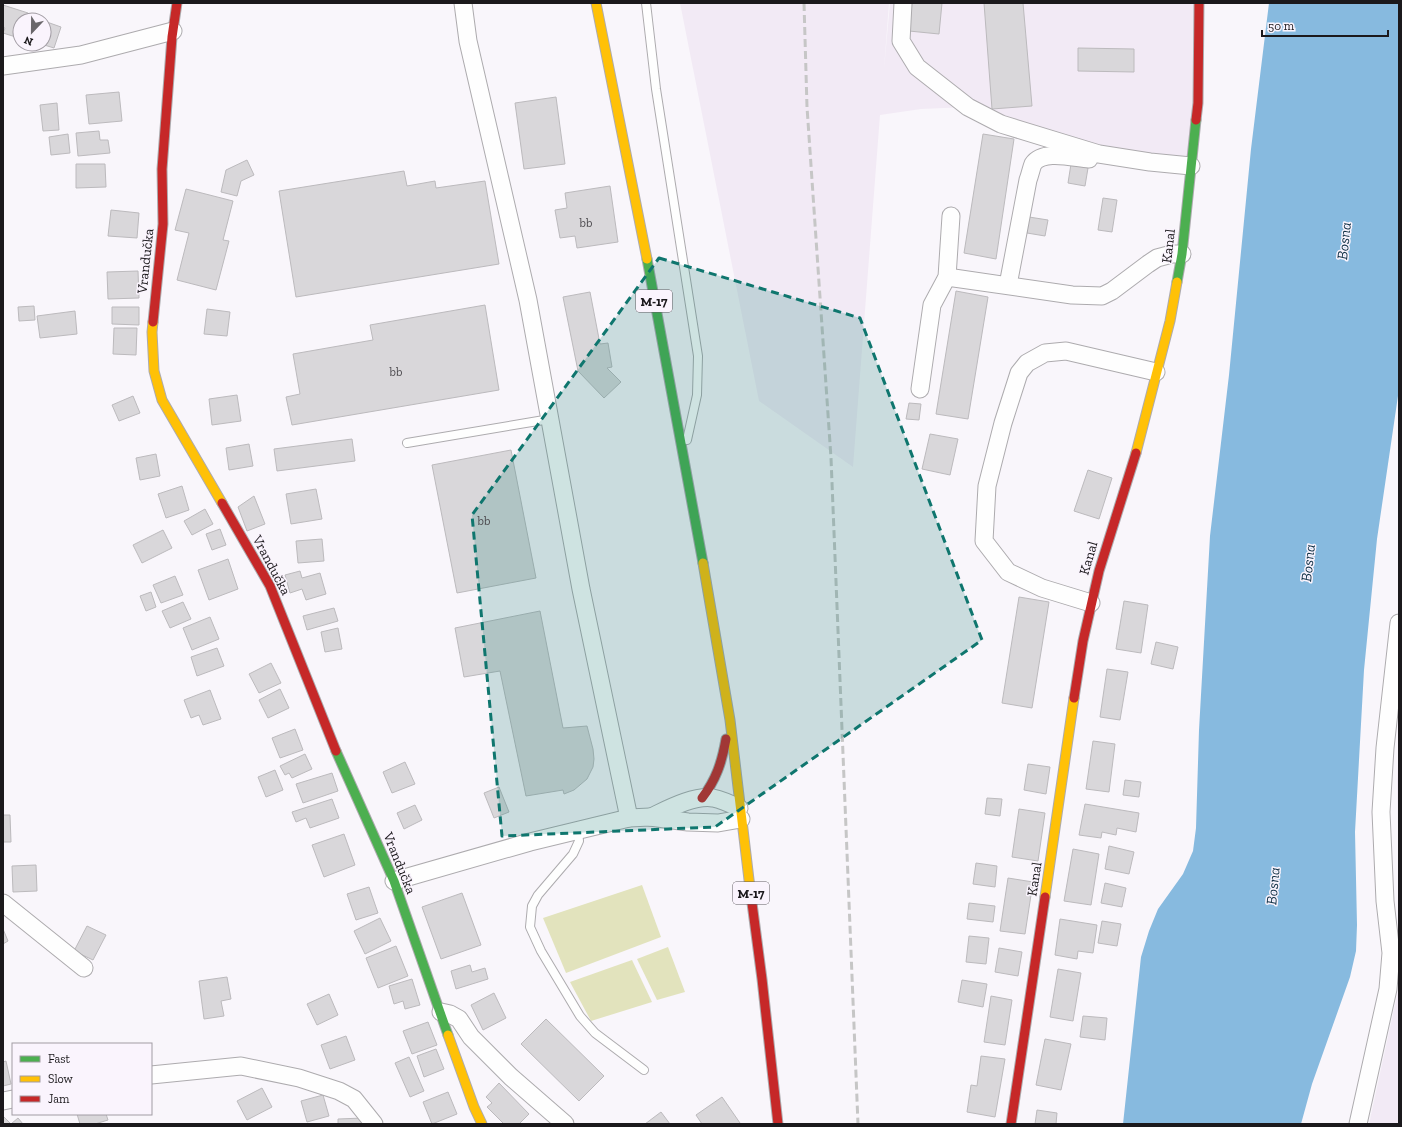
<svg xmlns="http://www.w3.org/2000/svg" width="1402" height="1127" font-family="'Zilla Slab',serif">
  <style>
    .built { fill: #f2eaf5 }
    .green { fill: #e2e3bd }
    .water { fill: #87badf }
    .building { fill: #d9d7da; stroke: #bcbabd }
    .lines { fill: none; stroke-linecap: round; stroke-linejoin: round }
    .lane-casing { stroke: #adabae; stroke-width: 10 }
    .street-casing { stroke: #adabae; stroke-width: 19 }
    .fast-casing { stroke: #adabae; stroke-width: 11 }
    .slow-casing { stroke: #adabae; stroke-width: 11 }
    .jam-casing { stroke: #adabae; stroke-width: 11 }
    .lane { stroke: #fefefe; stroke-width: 8 }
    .street { stroke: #fefefe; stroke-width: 17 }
    .fast { stroke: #4caf50; stroke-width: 9 }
    .slow { stroke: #ffc107; stroke-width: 9 }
    .jam { stroke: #c62828; stroke-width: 9 }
    .rail { stroke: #c6c6c6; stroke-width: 3; stroke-dasharray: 8 4; stroke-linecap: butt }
    .marked { fill: #0f766e; fill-opacity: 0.2; stroke: #0f766e; stroke-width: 3; stroke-dasharray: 8 5; stroke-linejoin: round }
    .labels { text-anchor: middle; stroke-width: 3; stroke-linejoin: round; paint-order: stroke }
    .number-label { font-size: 12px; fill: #4a484c }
    .shield { fill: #faf4fd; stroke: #5e5b60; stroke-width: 1 }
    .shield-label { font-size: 13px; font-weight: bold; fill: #1b191c }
    .street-label { font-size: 14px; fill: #1b191c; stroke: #faf4fd }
    .water-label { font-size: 15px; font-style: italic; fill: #0f3045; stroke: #faf4fd }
  </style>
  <rect width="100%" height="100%" fill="#f9f6fb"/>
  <!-- built -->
  <g class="built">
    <path d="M680 3H889L884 69 890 3H1199L1191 166 1150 162 968 107 921 109 880 115 853 467 759 401Z"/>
    <path d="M1399 747V882L1397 781Z"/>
    <path d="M1398 991 1399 1124H1369Z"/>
  </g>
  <!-- green -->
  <g class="green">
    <path d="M642 885 661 937 566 973 543 918Z"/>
    <path d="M668 947 685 992 657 1000 637 959Z"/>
    <path d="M632 960 652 1002 591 1021 570 982Z"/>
  </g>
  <!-- water -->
  <path class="water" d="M1269 3H1399V389L1377 539 1364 670 1355 832 1357 925 1356 951 1350 977 1312 1084 1301 1124H1123L1141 957 1149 931 1158 909 1183 874 1193 851 1196 828 1199 730 1210 536 1229 375 1251 149Z"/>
  <!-- building -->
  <g class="building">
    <path d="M912 3H942L939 34 909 31Z"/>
    <path d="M984 3H1023L1032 106 992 109Z"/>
    <path d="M3 5 28 13 25 20H20L19 38 3 33 5 28 3 27Z"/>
    <path d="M44 21 61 27 54 48 41 44H44Z"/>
    <path d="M1078 48 1134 49V72L1078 71Z"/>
    <path d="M119 92 122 121 89 124 86 95Z"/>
    <path d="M556 97 565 164 524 169 515 103Z"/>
    <path d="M57 103 59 130 43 131 40 105Z"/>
    <path d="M99 131 100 140H108L110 153 78 156 76 133Z"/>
    <path d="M68 134 70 153 51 155 49 137Z"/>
    <path d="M983 134 1014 139 996 259 964 253Z"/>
    <path d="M247 160 254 175 241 181 237 196 221 192 226 170Z"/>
    <path d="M76 164H105L106 187 76 188Z"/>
    <path d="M1071 164 1088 168 1085 186 1068 183Z"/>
    <path d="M404 171 407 186 435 181 436 188 485 181 499 264 296 297 279 191Z"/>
    <path d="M610 186 618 242 577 248 575 236 560 238 555 210 567 208 565 193Z"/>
    <path d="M186 189 233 201 223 240 229 241 216 290 177 280 189 233 175 230Z"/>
    <path d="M1103 198 1117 200 1112 232 1098 230Z"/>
    <path d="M111 210 139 213 137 238 108 236Z"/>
    <path d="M1029 217 1048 220 1045 236 1027 233Z"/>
    <path d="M138 271 139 298 108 299 107 272Z"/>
    <path d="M956 291 988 297 968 419 936 414Z"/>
    <path d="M590 292 600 344 608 343 612 367 607 368 621 382 604 398 578 371 563 297Z"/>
    <path d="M485 305 499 390 292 425 286 397 300 394 293 354 373 340 370 325Z"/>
    <path d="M34 306 35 320 19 321 18 307Z"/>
    <path d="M112 307H139V325L112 324Z"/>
    <path d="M207 309 230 312 227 336 204 334Z"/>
    <path d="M75 311 77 334 40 338 37 316Z"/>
    <path d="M114 328H137L136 355 113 354Z"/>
    <path d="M237 395 241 421 212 425 209 399Z"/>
    <path d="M133 396 140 413 119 421 112 405Z"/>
    <path d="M909 403 921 404 919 420 906 419Z"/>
    <path d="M930 434 958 439 950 475 922 469Z"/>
    <path d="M352 439 355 461 277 471 274 449Z"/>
    <path d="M249 444 253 466 229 470 226 448Z"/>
    <path d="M511 450 536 578 457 593 432 465Z"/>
    <path d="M156 454 160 476 140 480 136 458Z"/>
    <path d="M1088 470 1112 478 1099 519 1074 511Z"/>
    <path d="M182 486 189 510 166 518 158 494Z"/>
    <path d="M316 489 322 519 291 524 286 494Z"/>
    <path d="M254 496 265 524 247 531 238 507Z"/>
    <path d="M205 509 213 524 192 535 184 521Z"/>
    <path d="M220 529 226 545 212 550 206 534Z"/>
    <path d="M163 530 172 548 142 563 133 545Z"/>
    <path d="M322 539 324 561 298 563 296 541Z"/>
    <path d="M228 559 238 589 209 600 198 570Z"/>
    <path d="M300 571 302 578 320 573 326 594 306 600 302 589 290 593 285 575Z"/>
    <path d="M175 576 183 595 161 603 153 585Z"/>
    <path d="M151 592 156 607 146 611 140 596Z"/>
    <path d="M1019 597 1049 602 1032 708 1002 703Z"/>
    <path d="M1124 601 1148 605 1141 653 1116 649Z"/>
    <path d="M183 602 191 619 170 628 162 611Z"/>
    <path d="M334 608 338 621 307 630 303 616Z"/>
    <path d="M540 611 563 728 587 726 593 749 594 759 593 767 587 779 574 790 564 794 563 790 526 796 500 671 464 677 455 628Z"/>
    <path d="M210 617 219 639 192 650 183 628Z"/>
    <path d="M338 628 342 649 325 652 321 632Z"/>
    <path d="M1156 642 1178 647 1173 669 1151 664Z"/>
    <path d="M217 648 224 666 197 676 191 657Z"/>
    <path d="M271 663 281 683 259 693 249 674Z"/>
    <path d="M1107 669 1128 672 1120 720 1100 717Z"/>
    <path d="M280 689 289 708 268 718 259 700Z"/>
    <path d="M210 690 221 719 203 725 199 715 191 718 184 700Z"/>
    <path d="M295 729 303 750 280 758 272 738Z"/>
    <path d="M1093 741 1115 744 1109 792 1086 789Z"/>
    <path d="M305 754 312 769 292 778 289 773 285 775 280 766Z"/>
    <path d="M405 762 415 784 392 793 383 772Z"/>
    <path d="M1028 764 1050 767 1046 794 1024 790Z"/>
    <path d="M275 770 283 790 266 797 258 777Z"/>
    <path d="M332 773 338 791 303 803 296 784Z"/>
    <path d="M1125 780 1141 782 1139 797 1123 795Z"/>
    <path d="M499 787 509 812 494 818 484 793Z"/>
    <path d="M987 798 1002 799 1000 816 985 814Z"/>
    <path d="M332 799 339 818 310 828 306 818 296 822 292 812Z"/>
    <path d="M1085 804 1139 813 1136 832 1117 828 1116 835 1102 832 1101 838 1079 835Z"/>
    <path d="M415 805 422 820 404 829 397 813Z"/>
    <path d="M1019 809 1045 813 1038 861 1012 857Z"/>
    <path d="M3 815H10L11 842H3Z"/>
    <path d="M344 834 355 865 324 877 312 845Z"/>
    <path d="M1109 846 1134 852 1129 874 1105 869Z"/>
    <path d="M1073 849 1099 854 1091 905 1064 901Z"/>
    <path d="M976 863 997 866 995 887 973 884Z"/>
    <path d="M36 865 37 891 13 892 12 866Z"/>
    <path d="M1008 878 1033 882 1025 934 1000 931Z"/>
    <path d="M1105 883 1126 888 1122 907 1101 903Z"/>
    <path d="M369 887 378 913 356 920 347 894Z"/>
    <path d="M462 893 481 945 441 959 422 907Z"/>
    <path d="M969 903 995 906 993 922 967 919Z"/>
    <path d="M380 918 391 941 365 954 354 931Z"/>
    <path d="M1060 919 1097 925 1093 953 1078 951 1077 959 1055 955Z"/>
    <path d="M1102 921 1121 924 1117 946 1098 943Z"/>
    <path d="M87 926 106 935 93 960 74 951Z"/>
    <path d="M3 929 8 941 3 944Z"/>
    <path d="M969 936 989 938 986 964 966 962Z"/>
    <path d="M396 946 408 976 378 988 366 958Z"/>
    <path d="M999 948 1022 952 1018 976 995 972Z"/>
    <path d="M470 965 472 972 485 968 488 979 456 989 451 971Z"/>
    <path d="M1058 969 1081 973 1073 1021 1050 1017Z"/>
    <path d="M227 977 231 999 221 1001 224 1016 204 1019 199 981Z"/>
    <path d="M412 979 420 1005 405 1009 403 1001 394 1004 389 986Z"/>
    <path d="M962 980 987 984 983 1007 958 1002Z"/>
    <path d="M494 993 506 1018 483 1030 471 1005Z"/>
    <path d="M329 994 338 1015 317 1025 307 1004Z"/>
    <path d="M991 996 1012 1000 1005 1045 984 1042Z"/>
    <path d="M1083 1016 1107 1018 1105 1040 1080 1037Z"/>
    <path d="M546 1019 604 1076 579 1101 521 1044Z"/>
    <path d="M428 1022 437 1045 412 1054 403 1031Z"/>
    <path d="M346 1036 355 1060 330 1069 321 1045Z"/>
    <path d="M1045 1039 1071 1044 1061 1090 1036 1085Z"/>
    <path d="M436 1049 444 1069 424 1077 417 1056Z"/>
    <path d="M981 1056 1005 1059 995 1117 967 1112 971 1085 977 1086Z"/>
    <path d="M409 1057 424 1091 410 1097 395 1063Z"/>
    <path d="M6 1061 11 1084 3 1086V1062Z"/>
    <path d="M499 1083 529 1114 519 1124H504L487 1107 492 1103 486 1097Z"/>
    <path d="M262 1088 272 1107 247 1120 237 1101Z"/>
    <path d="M448 1092 457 1114 432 1124 423 1102Z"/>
    <path d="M323 1095 329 1116 307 1122 301 1101Z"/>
    <path d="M722 1097 740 1123 738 1124H702L696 1115Z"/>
    <path d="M1037 1110 1057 1113 1056 1124H1035Z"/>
    <path d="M661 1112 670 1124H645Z"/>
    <path d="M77 1114H106L108 1120 95 1124H80Z"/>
    <path d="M3 1116 11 1124H3Z"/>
    <path d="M18 1118 23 1124H11Z"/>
    <path d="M363 1118V1124H338V1119Z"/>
  </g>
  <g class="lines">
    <!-- lane casing -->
    <g class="lane-casing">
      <g id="lane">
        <path d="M646 3 656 89 698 356 697 395 687 440"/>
        <path d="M407 443 550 419"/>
        <path d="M578 830 579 841 573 854 538 895 532 906 530 927 541 951 580 1016 595 1033 644 1070"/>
      </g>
    </g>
    <!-- street casing -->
    <g class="street-casing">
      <g id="street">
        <path d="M463 3 468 41 528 300 581 589 629 818"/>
        <path d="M903 3 901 41 917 67 968 107 1001 124 1099 154 1150 162 1191 166"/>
        <path d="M3 66 81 55 173 31"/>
        <path d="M947 277 1072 295 1102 296 1112 291 1148 264 1157 258 1172 254H1182"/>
        <path d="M1008 285 1028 180C1030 175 1031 169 1033 164 1043 149 1074 158 1089 159"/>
        <path d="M920 389 932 305 947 277 951 216"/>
        <path d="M1091 603 1042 588 1008 572 984 541 987 486 1003 423 1019 373 1027 363 1045 353 1066 351 1156 372"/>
        <path d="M651 817C668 809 694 795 713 798 723 800 731 804 739 808"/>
        <path d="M394 881 530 842 629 818 650 817 688 822 718 823 741 819"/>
        <path d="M3 903 84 968"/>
        <path d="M441 1012 450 1014 459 1019 471 1037 511 1077 565 1124"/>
        <path d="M151 1075 241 1066 299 1078 339 1091 354 1099 374 1124"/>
        <path d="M3 1101 13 1099"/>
        <path d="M1358 1124 1388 989 1391 953 1385 901 1381 812 1385 748 1399 623"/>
      </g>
    </g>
    <!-- fast casing -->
    <g class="fast-casing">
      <g id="fast">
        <path d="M647 259 703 563"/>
        <path d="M1177 282 1182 254 1196 120"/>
        <path d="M336 751 394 881 448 1035"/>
      </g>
    </g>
    <!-- slow casing -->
    <g class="slow-casing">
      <g id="slow">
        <path d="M596 3 647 259"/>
        <path d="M153 322 152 332 154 371 162 400 222 503"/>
        <path d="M1136 453 1170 321 1177 282"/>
        <path d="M703 563 730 720 750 888"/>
        <path d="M1045 897 1074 698"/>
        <path d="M448 1035 474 1107 482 1124"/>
      </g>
    </g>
    <!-- jam casing -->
    <g class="jam-casing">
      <g id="jam">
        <path d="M1196 120 1198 103 1199 3"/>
        <path d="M153 322 163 224 162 169 172 37 177 3"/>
        <path d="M222 503 270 586 336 751"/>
        <path d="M1074 698 1083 641 1099 571 1136 453"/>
        <path d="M702 798C716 780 722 762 726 739"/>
        <path d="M750 888 762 979 778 1124"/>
        <path d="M1011 1124 1045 897"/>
      </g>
    </g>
    <!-- lane -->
    <use href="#lane" class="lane"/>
    <!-- street -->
    <use href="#street" class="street"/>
    <!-- fast -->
    <use href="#fast" class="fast"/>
    <!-- slow -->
    <use href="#slow" class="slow"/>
    <!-- jam -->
    <use href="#jam" class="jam"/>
    <!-- rail -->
    <path class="rail" d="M804 3 807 107 831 458 858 1124"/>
  </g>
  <!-- marked area -->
  <path class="marked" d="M659 258 860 318 982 640 715 827 502 836 472 515Z"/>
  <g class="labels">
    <!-- number labels -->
    <g class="number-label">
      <text x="586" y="227">bb</text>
      <text x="396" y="376">bb</text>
      <text x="484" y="525">bb</text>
    </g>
    <!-- shield labels -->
    <g class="shield">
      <rect x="636" y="290" width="36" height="22" rx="3"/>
      <rect x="733" y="882" width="36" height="22" rx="3"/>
    </g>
    <g class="shield-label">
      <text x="654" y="306">M-17</text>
      <text x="751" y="898">M-17</text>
    </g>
    <!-- street labels -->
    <g class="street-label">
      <text transform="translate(1168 246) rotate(-83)" y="5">Kanal</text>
      <text transform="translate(145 261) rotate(-84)" y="5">Vrandučka</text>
      <text transform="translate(1088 558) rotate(-74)" y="5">Kanal</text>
      <text transform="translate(272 565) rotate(62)" y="5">Vrandučka</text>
      <text transform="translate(400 863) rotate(68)" y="5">Vrandučka</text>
      <text transform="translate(1034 879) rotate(-81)" y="5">Kanal</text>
    </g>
    <!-- water labels -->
    <g class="water-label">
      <text transform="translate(1344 241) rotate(-84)" y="5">Bosna</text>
      <text transform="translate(1308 563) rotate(-84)" y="5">Bosna</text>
      <text transform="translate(1273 886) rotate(-85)" y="5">Bosna</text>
    </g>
  </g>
  <!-- border -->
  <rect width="1402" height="1127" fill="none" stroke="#1b191c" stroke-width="8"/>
  <!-- legend -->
  <rect x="12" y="1043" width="140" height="72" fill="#faf4fd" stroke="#a19ca3"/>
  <rect x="20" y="1056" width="20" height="6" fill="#4caf50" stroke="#a19ca3"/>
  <text x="48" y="1063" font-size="12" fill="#1b191c">Fast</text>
  <rect x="20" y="1076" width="20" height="6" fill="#ffc107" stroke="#a19ca3"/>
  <text x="48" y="1083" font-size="12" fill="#1b191c">Slow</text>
  <rect x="20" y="1096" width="20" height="6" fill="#c62828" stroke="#a19ca3"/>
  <text x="48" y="1103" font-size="12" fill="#1b191c">Jam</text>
  <!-- north arrow -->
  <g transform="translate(32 32) rotate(202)"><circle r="19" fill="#faf4fd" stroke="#a19ca3"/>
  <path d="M0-3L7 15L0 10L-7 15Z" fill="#69666a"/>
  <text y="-6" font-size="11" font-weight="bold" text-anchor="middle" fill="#1b191c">N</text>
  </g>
  <!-- scale -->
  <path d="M1262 30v6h126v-6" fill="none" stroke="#1b191c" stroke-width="2"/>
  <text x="1268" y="30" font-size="12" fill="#1b191c" stroke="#faf4fd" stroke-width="3" paint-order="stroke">50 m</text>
</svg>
